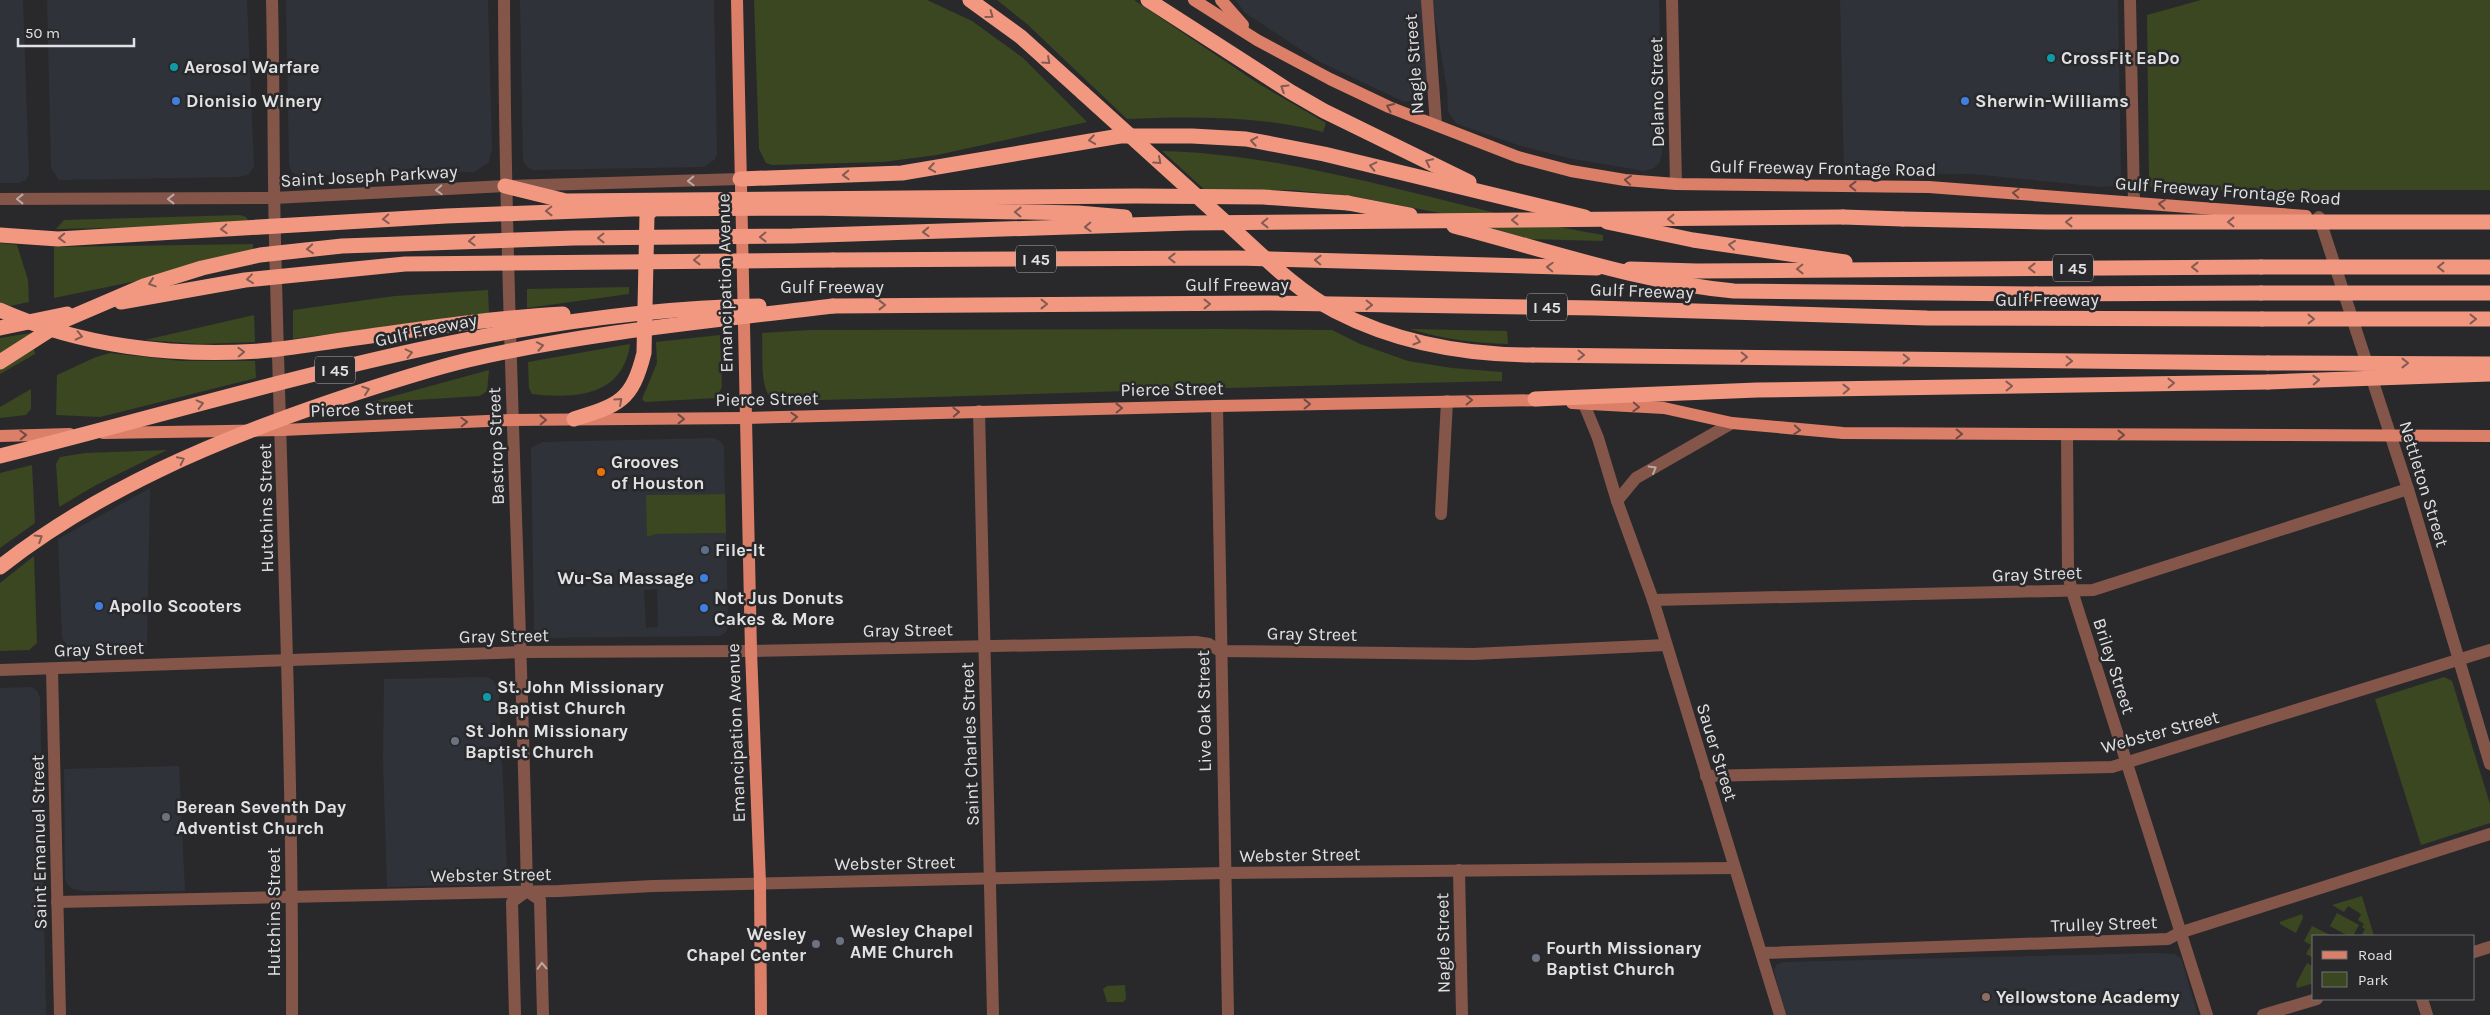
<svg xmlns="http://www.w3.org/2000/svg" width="2490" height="1015" font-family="Karla,sans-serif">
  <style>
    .built { fill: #30323a; fill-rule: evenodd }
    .green { fill: #3a4720 }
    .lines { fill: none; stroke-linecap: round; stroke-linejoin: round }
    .minor { stroke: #84564a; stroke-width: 12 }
    .major { stroke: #dc7f68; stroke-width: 12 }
    .highway { stroke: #f29881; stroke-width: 15 }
    .highway-bridge { stroke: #f29881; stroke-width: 15 }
    .oneway { stroke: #835b52 }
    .oneway2 { stroke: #714b44 }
    .oneway3 { stroke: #bba9a5 }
    .culture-dot { fill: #0f9aa8; stroke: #29292c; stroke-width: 2 }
    .shop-dot { fill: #3f7fe0; stroke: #29292c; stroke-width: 2 }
    .food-dot { fill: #e8710a; stroke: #29292c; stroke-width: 2 }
    .service-dot { fill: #5c6f8a; stroke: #29292c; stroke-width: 2 }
    .worship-dot { fill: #6b7280; stroke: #29292c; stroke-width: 2 }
    .education-dot { fill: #8d6e63; stroke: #29292c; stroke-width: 2 }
    .labels { text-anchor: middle; stroke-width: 5; stroke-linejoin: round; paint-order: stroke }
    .shield { fill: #29292c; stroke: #a9aaab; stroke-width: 1 }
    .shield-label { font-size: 16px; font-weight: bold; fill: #e0e1e2 }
    .poi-label { font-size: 18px; font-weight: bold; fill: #e0e1e2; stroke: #29292c; text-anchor: start }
    .street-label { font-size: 18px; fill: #e0e1e2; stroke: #29292c }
  </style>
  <rect width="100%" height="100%" fill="#29292c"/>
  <!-- built -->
  <g class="built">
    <path d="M0 0H23L29 174 26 180 19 183H0Z"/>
    <path d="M47 0H247L254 166 248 175 239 177 59 180 51 168Z"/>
    <path d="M286 0H488L492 149 489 162 474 172 298 176 292 172 289 165Z"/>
    <path d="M520 0H714L717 155 714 160 704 167 533 170 527 167 523 161Z"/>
    <path d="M1236 0H1421L1427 40 1429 73 1424 91 1419 99 1404 102 1318 61 1244 12Z"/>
    <path d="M1432 0H1659L1662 153 1660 162 1654 168 1644 171 1568 158 1518 145 1457 124 1448 112 1447 89Z"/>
    <path d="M1840 0H2118L2121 178 2113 186 2102 187 1973 174 1844 173Z"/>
    <path d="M713 438 720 441 724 446 725 494 647 495V537L656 534 726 533 728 627 725 633 720 636 543 638 536 635 534 629 531 448 543 442ZM657 589 658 627 646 628 644 590Z"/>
    <path d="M150 488 147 647 74 650 68 646 62 638 58 539Z"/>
    <path d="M487 677 494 681 499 693 507 870 502 877 491 884 387 887 383 761 384 679Z"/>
    <path d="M32 687 37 691 40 698 46 1015H0V688Z"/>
    <path d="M179 766 185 891H84L73 889 68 885 65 879 64 769Z"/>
    <path d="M2155 953 2175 954 2181 958 2198 1015H1785L1774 970 1777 964 1784 962Z"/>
  </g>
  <!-- green -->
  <g class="green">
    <path d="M754 0H927L972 21 1023 58 1087 122 937 155 883 162 772 165 766 163 759 149Z"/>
    <path d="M997 0H1134L1259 84 1326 123 1323 132C1263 116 1189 116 1127 119L1027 24Z"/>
    <path d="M2201 0H2490V190H2155L2150 186 2149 181 2147 15Z"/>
    <path d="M1162 151C1313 155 1455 211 1603 235V241L1529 239 1445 214 1351 196 1292 190H1205Z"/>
    <path d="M240 215 246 217 251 225 56 229 64 220Z"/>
    <path d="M0 243 17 245 28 280 29 302 10 306 0 302Z"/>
    <path d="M253 244V265L141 280 54 298V247Z"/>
    <path d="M629 287V294L527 308V289Z"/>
    <path d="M488 290 489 313 293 339V310L395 296Z"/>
    <path d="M254 315 255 342 200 344 145 340Z"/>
    <path d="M1220 329 1332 330 1360 344 1408 361 1452 368 1502 372V381C1262 386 1022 395 782 401 776 400 770 399 768 394 760 381 763 348 762 333L809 330Z"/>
    <path d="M1410 329 1507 331 1508 344C1475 343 1442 339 1410 329Z"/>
    <path d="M31 333 35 354 0 374V338Z"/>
    <path d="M720 335 722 387 716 398 645 402 642 399 657 363 656 342Z"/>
    <path d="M630 344C623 396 576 399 532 394L529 388 528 362Z"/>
    <path d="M110 353 181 361H255L256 378 100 417 56 415 57 375 96 357Z"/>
    <path d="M489 370 487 391 480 396 368 403Z"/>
    <path d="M31 389V409L26 415 0 418V407Z"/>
    <path d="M167 450 96 485 59 507 56 464 60 457 85 453Z"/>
    <path d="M32 465 35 523 0 548V473Z"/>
    <path d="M725 494 726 533 656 534 647 537 646 495Z"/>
    <path d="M34 556 37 643 29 650 0 651V583Z"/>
    <path d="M2444 677 2452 681 2490 804V823L2421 845 2375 699Z"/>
    <path d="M2362 896 2374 936H2361L2365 929 2362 927 2364 924 2358 920 2361 914 2348 906 2344 912 2332 905Z"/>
    <path d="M2337 913 2359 925 2353 936H2348L2330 926Z"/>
    <path d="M2302 914 2303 918 2296 933 2280 924V922Z"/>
    <path d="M2312 926 2332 936H2314V958L2306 954 2311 945 2304 941Z"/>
    <path d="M2307 963 2314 967V983L2297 988 2296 984Z"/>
    <path d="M1125 985 1126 999 1123 1002H1107L1103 989 1107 986Z"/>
  </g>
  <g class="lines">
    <!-- minor -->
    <g class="minor">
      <path d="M272 0C274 80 273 160 275 240 281 498 293 756 292 1015"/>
      <path d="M504 0C505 297 521 594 527 891"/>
      <path d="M1427 0 1436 125"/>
      <path d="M1672 0 1676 184"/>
      <path d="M2130 0 2134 202"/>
      <path d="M0 199 274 198 505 186 740 179"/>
      <path d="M2319 217 2408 489 2490 764"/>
      <path d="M1584 404 1598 438 1617 501 1653 600 1780 1015"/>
      <path d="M1217 406 1228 1015"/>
      <path d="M979 411 993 1015"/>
      <path d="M2067 435 2068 574 2072 591 2207 1015"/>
      <path d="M1617 501 1636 478 1732 423"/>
      <path d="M1441 514 1447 401"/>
      <path d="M1653 600 2093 590 2408 489"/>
      <path d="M52 669 60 1015"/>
      <path d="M0 670 522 652 751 651 1196 642 1209 644 1220 651 1473 654 1666 645"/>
      <path d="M1706 776 2112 767 2490 650"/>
      <path d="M1459 870 1462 1015"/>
      <path d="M527 891 540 900 543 1015"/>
      <path d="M57 902 559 891 653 886 1224 873 1734 868"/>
      <path d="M2474 952 2490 947"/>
      <path d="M1762 953 2168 939 2179 933 2490 834"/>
      <path d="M2422 999 2427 1015"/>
      <path d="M515 1015 512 902 527 891"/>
      <path d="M2263 1015 2317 999"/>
    </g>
    <!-- major -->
    <g class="major">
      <path d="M737 0 751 651 760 883 761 1015"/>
      <path d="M1194 0 1257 40 1330 79 1389 107 1518 157 1571 171 1625 180 1676 184 1929 187 2306 216"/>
      <path d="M1221 0 1243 25"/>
      <path d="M1572 403 1664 408 1732 423 1843 433 2490 436"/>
      <path d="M103 433 282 430 512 420 745 418 1217 406 1545 400"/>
      <path d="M0 436 70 434"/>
    </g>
    <!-- highway -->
    <g class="highway">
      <path d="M970 0 1021 37 1083 93"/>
      <path d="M1148 0 1291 92 1324 111 1469 182"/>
      <path d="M740 179 902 173 1120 136H1192L1246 139 1324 154 1585 217"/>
      <path d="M505 186 566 201 1136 196 1263 197 1348 203"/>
      <path d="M1843 217 1903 219"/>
      <path d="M1607 222 1693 240 1845 262"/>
      <path d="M833 260 1238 258 1597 268"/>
      <path d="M1630 269 1697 271 2261 267"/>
      <path d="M2036 294 2261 293"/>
      <path d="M833 306 1266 303 1595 308 1927 318 2262 319"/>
      <path d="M1533 355 2268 363"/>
      <path d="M1535 399 1757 390 2268 382"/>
      <path d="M574 419C619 405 632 401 644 353L647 215 659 202"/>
    </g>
    <!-- highway-bridge -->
    <g class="highway-bridge">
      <path d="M1083 93C1133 138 1182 183 1232 228 1264 257 1296 290 1335 311 1397 343 1464 355 1533 355"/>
      <path d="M1348 203 1410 215"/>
      <path d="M1903 219 2046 222H2490"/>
      <path d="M1454 226C1547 250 1638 282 1734 291L2036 294"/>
      <path d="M0 235 58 239 446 216 632 209 808 208 1078 213 1125 217"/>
      <path d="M2261 267H2490"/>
      <path d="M2261 293H2490"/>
      <path d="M121 302 245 280 405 264 833 260"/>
      <path d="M0 310C80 346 172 357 259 351 289 349 319 343 349 339 420 329 491 318 563 314"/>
      <path d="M2262 319H2490"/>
      <path d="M0 328 67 314"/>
      <path d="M0 362 67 319 144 286 202 268 260 255 342 246 574 238 792 236 1189 223 1843 217"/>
      <path d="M2268 363 2490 364"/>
      <path d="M2268 382 2490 374"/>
      <path d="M0 456C250 394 500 310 759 306"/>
      <path d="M0 567C98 490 215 441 332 401 377 386 422 371 468 360 588 332 711 321 833 306"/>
    </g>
  </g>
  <!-- one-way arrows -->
  <defs><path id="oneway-chevron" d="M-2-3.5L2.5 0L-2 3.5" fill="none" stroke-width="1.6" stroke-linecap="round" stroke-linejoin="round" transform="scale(1.25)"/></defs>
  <g class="oneway">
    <use href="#oneway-chevron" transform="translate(990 15) rotate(36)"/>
    <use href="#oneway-chevron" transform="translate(1047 61) rotate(42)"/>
    <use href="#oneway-chevron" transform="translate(1284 88) rotate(-148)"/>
    <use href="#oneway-chevron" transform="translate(1092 140) rotate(171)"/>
    <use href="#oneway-chevron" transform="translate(1254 141) rotate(-170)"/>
    <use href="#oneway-chevron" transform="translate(1158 161) rotate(42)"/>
    <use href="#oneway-chevron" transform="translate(1429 162) rotate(-154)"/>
    <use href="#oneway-chevron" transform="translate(1373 166) rotate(-167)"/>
    <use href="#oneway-chevron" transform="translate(932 168) rotate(171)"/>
    <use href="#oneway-chevron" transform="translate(846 175) rotate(178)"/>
    <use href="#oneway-chevron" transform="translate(549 211) rotate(179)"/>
    <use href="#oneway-chevron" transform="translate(1018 212) rotate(-179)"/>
    <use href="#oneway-chevron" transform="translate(386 219) rotate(177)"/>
    <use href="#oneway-chevron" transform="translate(1671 219) rotate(180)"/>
    <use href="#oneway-chevron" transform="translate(1515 220) rotate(179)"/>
    <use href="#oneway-chevron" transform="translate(2069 222) rotate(180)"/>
    <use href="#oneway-chevron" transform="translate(2231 222) rotate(180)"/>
    <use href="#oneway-chevron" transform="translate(1265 223) rotate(179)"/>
    <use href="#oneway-chevron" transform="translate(1088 227) rotate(178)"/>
    <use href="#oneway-chevron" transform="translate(224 229) rotate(177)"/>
    <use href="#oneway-chevron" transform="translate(926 232) rotate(178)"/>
    <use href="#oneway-chevron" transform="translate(763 237) rotate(179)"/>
    <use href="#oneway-chevron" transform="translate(62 238) rotate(178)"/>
    <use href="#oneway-chevron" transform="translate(601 238) rotate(179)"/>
    <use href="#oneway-chevron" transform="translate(472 241) rotate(178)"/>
    <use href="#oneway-chevron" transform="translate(1732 245) rotate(-173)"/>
    <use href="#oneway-chevron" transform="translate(310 249) rotate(175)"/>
    <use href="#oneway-chevron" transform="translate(1172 258) rotate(180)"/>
    <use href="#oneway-chevron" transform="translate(697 260) rotate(179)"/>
    <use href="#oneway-chevron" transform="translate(1318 260) rotate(-178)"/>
    <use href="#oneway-chevron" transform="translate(1550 267) rotate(-178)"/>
    <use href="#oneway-chevron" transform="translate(2195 267) rotate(180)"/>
    <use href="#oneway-chevron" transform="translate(2441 267) rotate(180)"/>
    <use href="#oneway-chevron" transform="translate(2032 268) rotate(180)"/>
    <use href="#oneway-chevron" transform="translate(1800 269) rotate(179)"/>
    <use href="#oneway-chevron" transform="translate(250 279) rotate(173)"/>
    <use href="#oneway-chevron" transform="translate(152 283) rotate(162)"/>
    <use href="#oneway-chevron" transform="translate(1044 304)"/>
    <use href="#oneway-chevron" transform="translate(1207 304)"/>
    <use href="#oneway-chevron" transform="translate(882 305)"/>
    <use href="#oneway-chevron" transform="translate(1369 305) rotate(1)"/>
    <use href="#oneway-chevron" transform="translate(2311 319)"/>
    <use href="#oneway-chevron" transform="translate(2473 319)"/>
    <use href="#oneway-chevron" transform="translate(79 336) rotate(13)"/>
    <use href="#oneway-chevron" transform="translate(1417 341) rotate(16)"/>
    <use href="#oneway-chevron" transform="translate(540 346) rotate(-11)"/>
    <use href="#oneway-chevron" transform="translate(241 352) rotate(-2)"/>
    <use href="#oneway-chevron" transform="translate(409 353) rotate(-13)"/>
    <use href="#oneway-chevron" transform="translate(1581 355) rotate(1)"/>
    <use href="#oneway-chevron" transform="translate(1744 357) rotate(1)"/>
    <use href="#oneway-chevron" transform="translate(1906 359) rotate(1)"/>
    <use href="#oneway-chevron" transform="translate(2069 361) rotate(1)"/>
    <use href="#oneway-chevron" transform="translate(2405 363)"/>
    <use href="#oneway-chevron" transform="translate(2316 380) rotate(-2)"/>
    <use href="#oneway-chevron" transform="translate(2171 383) rotate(-1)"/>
    <use href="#oneway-chevron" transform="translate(2009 386) rotate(-1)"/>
    <use href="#oneway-chevron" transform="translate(1846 389) rotate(-1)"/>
    <use href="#oneway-chevron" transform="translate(366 390) rotate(-19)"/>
    <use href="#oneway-chevron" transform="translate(619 401) rotate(-42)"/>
    <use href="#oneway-chevron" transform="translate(200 404) rotate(-14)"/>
    <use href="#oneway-chevron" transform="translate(181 460) rotate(-26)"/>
    <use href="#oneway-chevron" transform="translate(39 538) rotate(-32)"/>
  </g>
  <g class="oneway2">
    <use href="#oneway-chevron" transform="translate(1390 107) rotate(-156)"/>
    <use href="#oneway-chevron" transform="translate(1628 180) rotate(-174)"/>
    <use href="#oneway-chevron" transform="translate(1853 186) rotate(-179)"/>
    <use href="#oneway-chevron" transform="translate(2016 193) rotate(-176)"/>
    <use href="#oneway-chevron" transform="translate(2162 204) rotate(-175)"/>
    <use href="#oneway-chevron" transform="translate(1469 400) rotate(-1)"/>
    <use href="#oneway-chevron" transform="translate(1307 404) rotate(-1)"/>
    <use href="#oneway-chevron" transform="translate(1636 407) rotate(3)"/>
    <use href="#oneway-chevron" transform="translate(1119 408) rotate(-1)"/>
    <use href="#oneway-chevron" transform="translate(956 412) rotate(-2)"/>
    <use href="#oneway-chevron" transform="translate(794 417) rotate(-2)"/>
    <use href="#oneway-chevron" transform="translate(681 419)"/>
    <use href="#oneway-chevron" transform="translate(543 420) rotate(-1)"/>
    <use href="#oneway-chevron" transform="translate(464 422) rotate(-2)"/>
    <use href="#oneway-chevron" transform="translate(1797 430) rotate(4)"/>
    <use href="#oneway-chevron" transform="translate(1959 434) rotate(1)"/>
    <use href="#oneway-chevron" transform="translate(23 435) rotate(-2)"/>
    <use href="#oneway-chevron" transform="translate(2121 435)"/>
  </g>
  <g class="oneway3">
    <use href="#oneway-chevron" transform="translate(691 181) rotate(178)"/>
    <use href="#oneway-chevron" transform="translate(439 190) rotate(177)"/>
    <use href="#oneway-chevron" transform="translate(20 199) rotate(180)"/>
    <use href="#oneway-chevron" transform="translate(171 199) rotate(180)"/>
    <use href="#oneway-chevron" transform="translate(1653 469) rotate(-30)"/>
    <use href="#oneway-chevron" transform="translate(542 966) rotate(-92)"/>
  </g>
  <!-- markers -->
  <g class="culture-dot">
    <circle cx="2051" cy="58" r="5"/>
    <circle cx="174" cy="67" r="5"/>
    <circle cx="487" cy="697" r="5"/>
  </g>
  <g class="shop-dot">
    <circle cx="176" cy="101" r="5"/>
    <circle cx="1965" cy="101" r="5"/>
    <circle cx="704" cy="578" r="5"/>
    <circle cx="99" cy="606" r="5"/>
    <circle cx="704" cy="608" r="5"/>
  </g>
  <circle class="food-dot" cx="601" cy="472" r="5"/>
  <circle class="service-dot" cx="705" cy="550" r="5"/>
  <g class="worship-dot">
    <circle cx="455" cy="741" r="5"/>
    <circle cx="166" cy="817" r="5"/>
    <circle cx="840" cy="941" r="5"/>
    <circle cx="816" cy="944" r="5"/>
    <circle cx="1536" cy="958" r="5"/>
  </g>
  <circle class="education-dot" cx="1986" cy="997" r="5"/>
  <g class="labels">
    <!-- shield labels -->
    <g class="shield">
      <rect x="1016" y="245.5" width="40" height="27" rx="4"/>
      <rect x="2053" y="254.5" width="40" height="27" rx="4"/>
      <rect x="1527" y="293.5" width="40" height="27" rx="4"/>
      <rect x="315" y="356.5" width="40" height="27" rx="4"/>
    </g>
    <g class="shield-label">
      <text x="1036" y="265">I 45</text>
      <text x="2073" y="274">I 45</text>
      <text x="1547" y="313">I 45</text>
      <text x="335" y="376">I 45</text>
    </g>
    <!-- poi labels -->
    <g class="poi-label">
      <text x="2061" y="64">CrossFit EaDo</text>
      <text x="184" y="73">Aerosol Warfare</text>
      <text x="186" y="107">Dionisio Winery</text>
      <text x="1975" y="107">Sherwin-Williams</text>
      <text x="611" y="468">Grooves<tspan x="611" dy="21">of Houston</tspan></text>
      <text x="715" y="556">File-It</text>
      <text x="694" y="584" text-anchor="end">Wu-Sa Massage</text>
      <text x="714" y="604">Not Jus Donuts<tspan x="714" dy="21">Cakes &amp; More</tspan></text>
      <text x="109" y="612">Apollo Scooters</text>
      <text x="497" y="693">St. John Missionary<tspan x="497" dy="21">Baptist Church</tspan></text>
      <text x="465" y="737">St John Missionary<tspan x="465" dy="21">Baptist Church</tspan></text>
      <text x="176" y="813">Berean Seventh Day<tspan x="176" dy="21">Adventist Church</tspan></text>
      <text x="850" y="937">Wesley Chapel<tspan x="850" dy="21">AME Church</tspan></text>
      <text x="806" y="940" text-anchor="end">Wesley<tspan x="806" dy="21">Chapel Center</tspan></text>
      <text x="1546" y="954">Fourth Missionary<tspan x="1546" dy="21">Baptist Church</tspan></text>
      <text x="1996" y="1003">Yellowstone Academy</text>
    </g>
    <!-- street labels -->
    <g class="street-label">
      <text transform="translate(1414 64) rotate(-94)" y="6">Nagle Street</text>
      <text transform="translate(1657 92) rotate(-91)" y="6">Delano Street</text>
      <text transform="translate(1823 168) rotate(1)" y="6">Gulf Freeway Frontage Road</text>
      <text transform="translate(369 176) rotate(-3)" y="6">Saint Joseph Parkway</text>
      <text transform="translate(2228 191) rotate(4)" y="6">Gulf Freeway Frontage Road</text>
      <text transform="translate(725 283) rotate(-91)" y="6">Emancipation Avenue</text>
      <text x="1237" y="291">Gulf Freeway</text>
      <text x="832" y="293">Gulf Freeway</text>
      <text transform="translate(1642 291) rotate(2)" y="6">Gulf Freeway</text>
      <text x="2047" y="306">Gulf Freeway</text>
      <text transform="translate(426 330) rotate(-12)" y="6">Gulf Freeway</text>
      <text transform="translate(1172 389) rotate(-1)" y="6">Pierce Street</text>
      <text transform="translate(767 399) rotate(-1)" y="6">Pierce Street</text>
      <text transform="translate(362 409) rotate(-2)" y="6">Pierce Street</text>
      <text transform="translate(496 446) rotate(-92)" y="6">Bastrop Street</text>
      <text transform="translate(2424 484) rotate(73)" y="6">Nettleton Street</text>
      <text transform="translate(266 508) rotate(-91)" y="6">Hutchins Street</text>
      <text transform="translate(2037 574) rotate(-2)" y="6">Gray Street</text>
      <text transform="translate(908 630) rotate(-1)" y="6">Gray Street</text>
      <text transform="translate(1312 634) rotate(1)" y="6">Gray Street</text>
      <text transform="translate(504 636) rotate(-1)" y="6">Gray Street</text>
      <text transform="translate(99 649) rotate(-2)" y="6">Gray Street</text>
      <text transform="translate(2114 666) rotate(72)" y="6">Briley Street</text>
      <text transform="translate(1204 711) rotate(-91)" y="6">Live Oak Street</text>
      <text transform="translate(2160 732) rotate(-15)" y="6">Webster Street</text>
      <text transform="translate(736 733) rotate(-92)" y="6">Emancipation Avenue</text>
      <text transform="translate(970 744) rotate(-92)" y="6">Saint Charles Street</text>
      <text transform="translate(1717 752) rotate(73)" y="6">Sauer Street</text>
      <text transform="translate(39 842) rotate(-91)" y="6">Saint Emanuel Street</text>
      <text transform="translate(1300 855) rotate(-1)" y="6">Webster Street</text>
      <text transform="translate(895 863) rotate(-1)" y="6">Webster Street</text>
      <text transform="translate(491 875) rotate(-1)" y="6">Webster Street</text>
      <text transform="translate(274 912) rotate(-90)" y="6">Hutchins Street</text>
      <text transform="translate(2104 924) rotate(-2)" y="6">Trulley Street</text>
      <text transform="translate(1443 943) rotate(-91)" y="6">Nagle Street</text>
    </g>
  </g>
  <!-- legend -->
  <rect x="2312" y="935" width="162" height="65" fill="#29292c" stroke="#727375"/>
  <rect x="2322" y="951" width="25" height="8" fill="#dc7f68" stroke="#727375"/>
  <text x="2358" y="960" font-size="15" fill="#e0e1e2">Road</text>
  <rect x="2322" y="972" width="25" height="15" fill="#3a4720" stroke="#727375"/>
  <text x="2358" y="985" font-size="15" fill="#e0e1e2">Park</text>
  <!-- scale -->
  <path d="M18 38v8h116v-8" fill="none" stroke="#e0e1e2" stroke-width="2.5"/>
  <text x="25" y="38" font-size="15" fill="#e0e1e2" stroke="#29292c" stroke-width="4" paint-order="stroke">50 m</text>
</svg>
